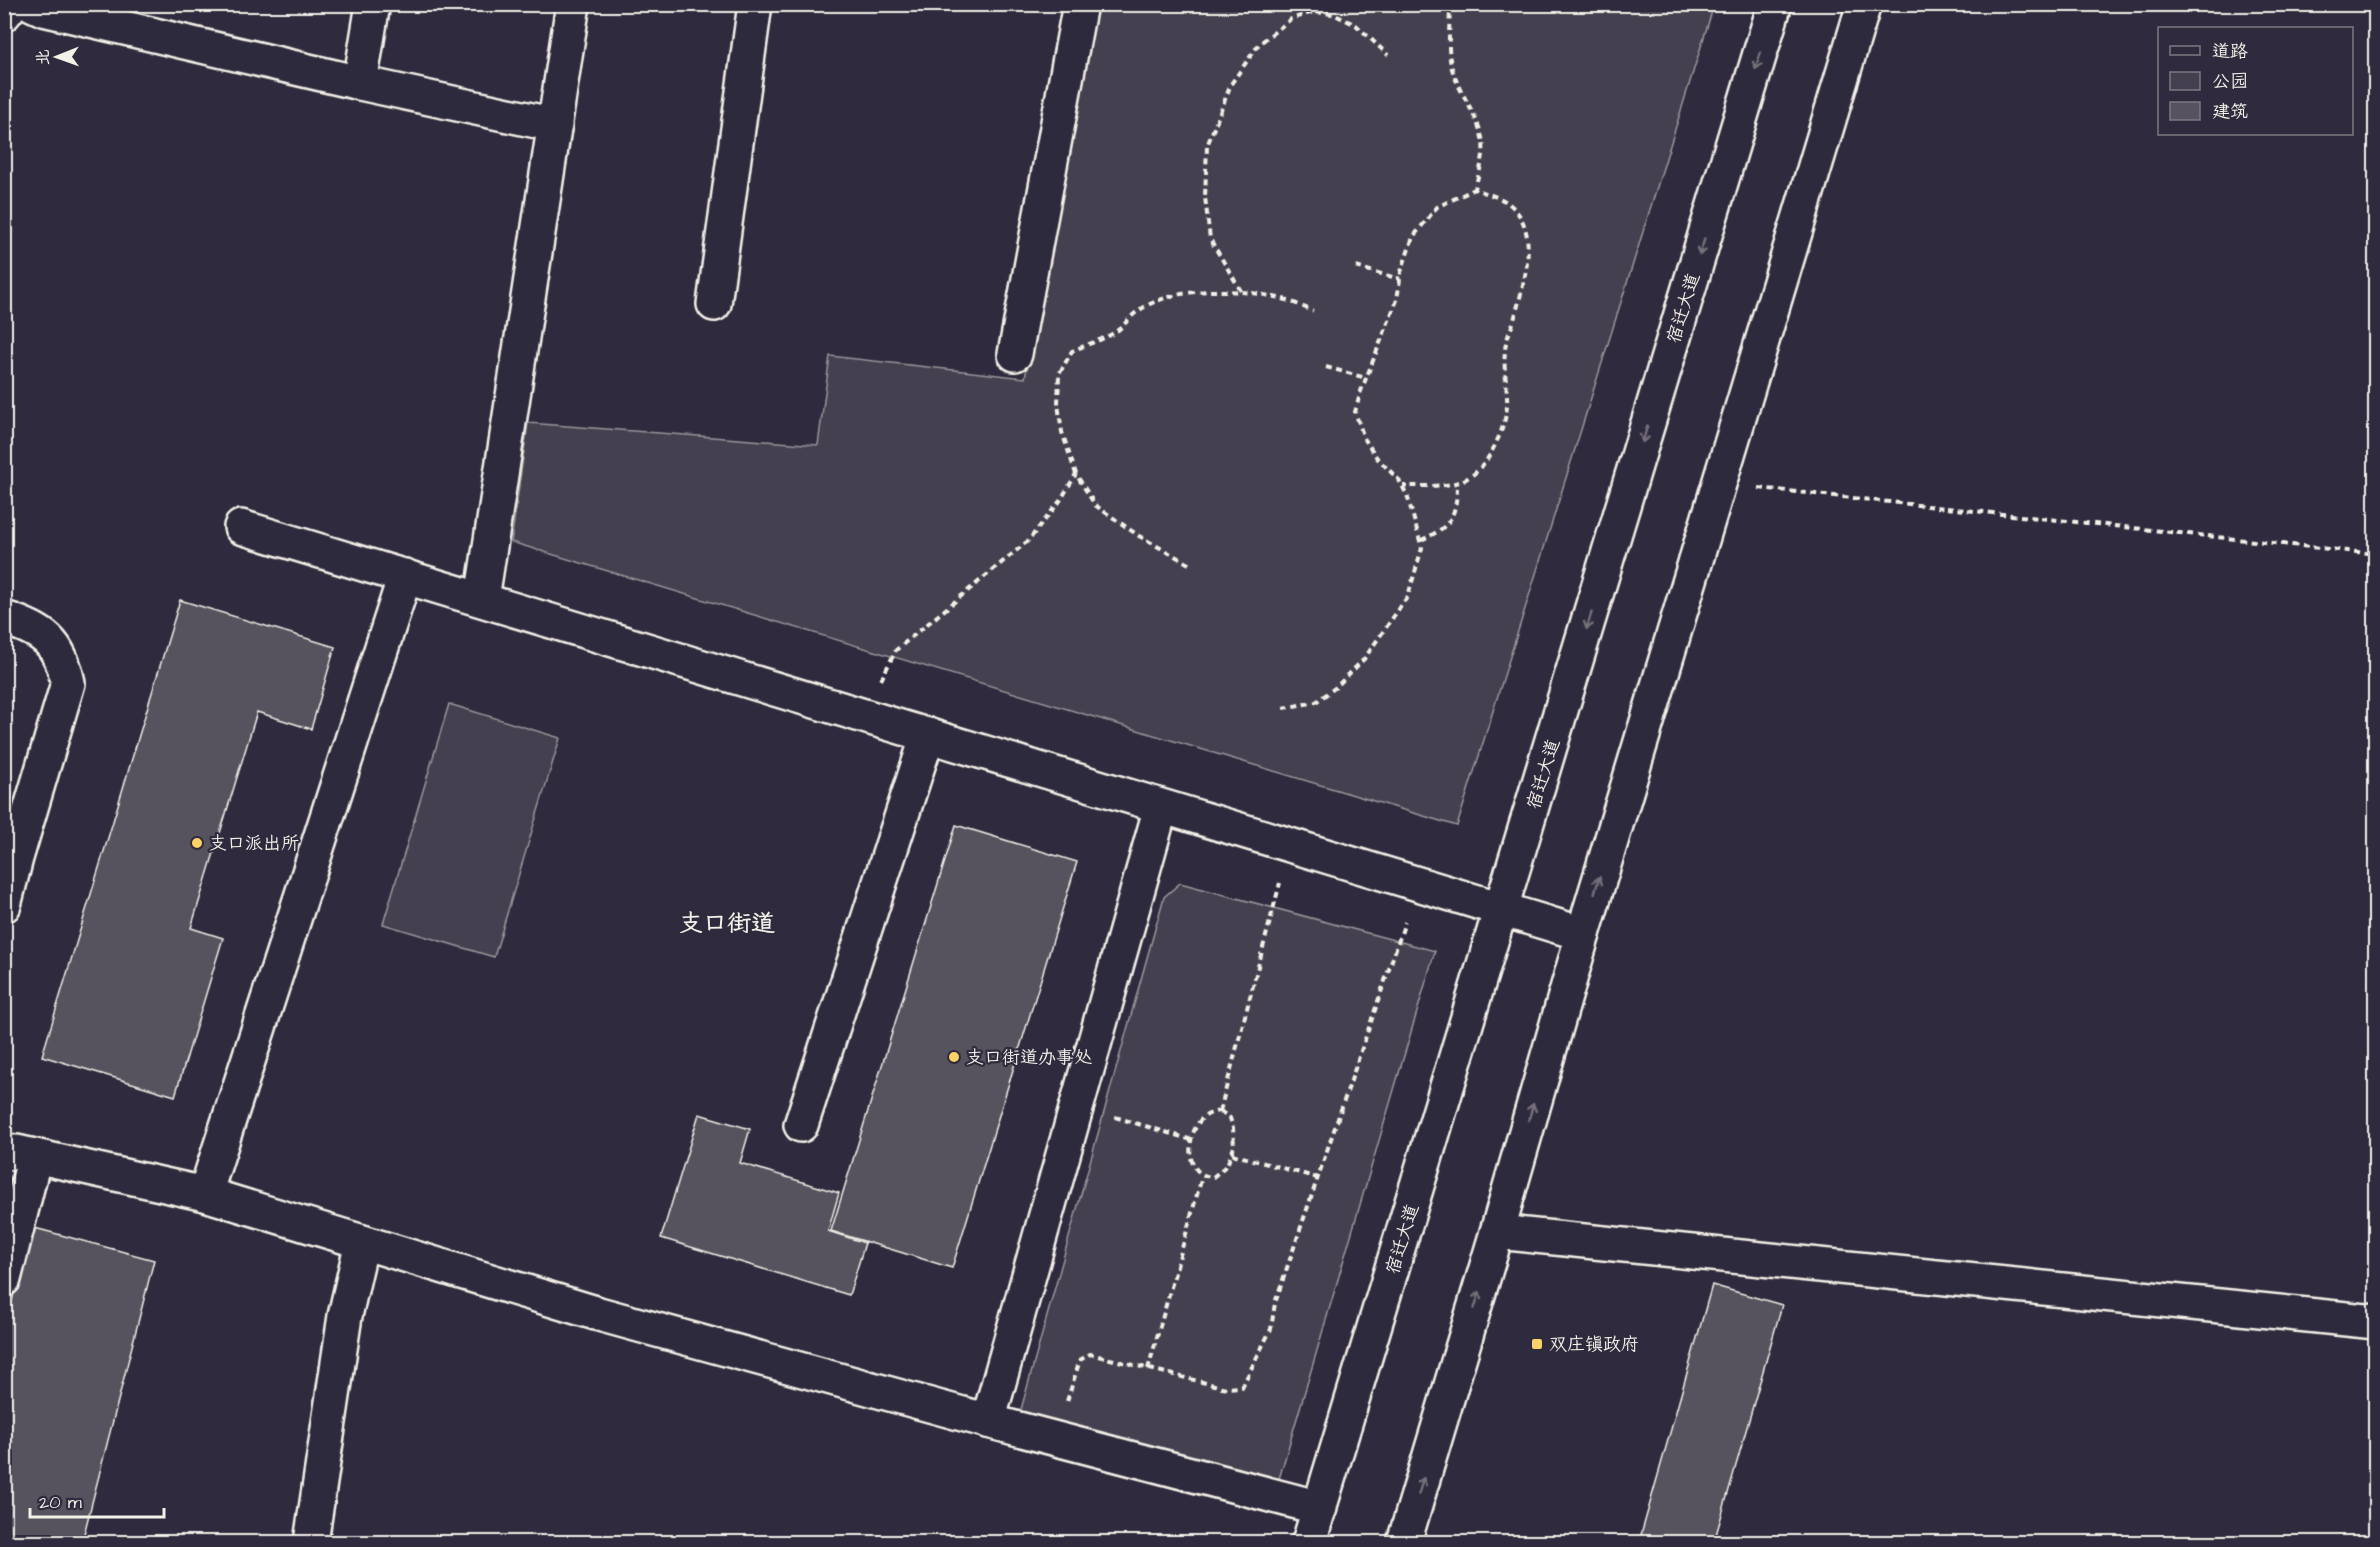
<svg xmlns="http://www.w3.org/2000/svg" width="2380" height="1547" font-family="'Architects Daughter','LXGW WenKai TC',sans-serif">
  <style>
    .green { fill: #454050; stroke: #9c989c; stroke-width: 1.5 }
    .building { fill: #56525f; stroke: #f4f1e8; stroke-width: 1.5 }
    .lines { fill: none; stroke-linecap: round; stroke-linejoin: round }
    .minor-casing { stroke: #f4f1e8; stroke-width: 38 }
    .major-casing { stroke: #f4f1e8; stroke-width: 38 }
    .path { stroke: #f4f1e8; stroke-width: 4; stroke-dasharray: 6 4.5; stroke-linecap: butt }
    .minor { stroke: #2f2a3d; stroke-width: 33 }
    .major { stroke: #2f2a3d; stroke-width: 33 }
    .oneway { stroke: #747079 }
    .poi-dot { fill: #ffd166; stroke: #2f2a3d; stroke-width: 2 }
    .labels { text-anchor: middle; stroke-width: 4.5; stroke-linejoin: round; paint-order: stroke }
    .street-label { font-size: 18px; fill: #f4f1e8; stroke: #2f2a3d }
    .poi-label { font-size: 18px; fill: #f4f1e8; stroke: #2f2a3d; text-anchor: start }
    .district-label { font-size: 24px; font-weight: bold; fill: #f4f1e8; stroke: #2f2a3d }
  </style>
  <rect width="100%" height="100%" fill="#2f2a3d"/>
  <filter id="ink" filterUnits="userSpaceOnUse"><feTurbulence type="fractalNoise" baseFrequency=".0167" numOctaves="2"/><feDisplacementMap in="SourceGraphic" scale="12" xChannelSelector="R" yChannelSelector="G"/><feConvolveMatrix kernelMatrix="1 2 1 2 8 2 1 2 1" color-interpolation-filters="sRGB"/></filter>
  <g filter="url(#ink)">
    <!-- green -->
    <g class="green">
      <path d="M1095 5H1714L1457 826 511 542 528 423 818 445 830 356 1025 378Z"/>
      <path d="M449 704 560 738 494 957 383 924Z"/>
      <path d="M1180 883 1435 951 1279 1479 1020 1413 1164 897Z"/>
    </g>
    <!-- building -->
    <g class="building">
      <path d="M180 600 335 647 311 729 257 712 191 928 223 938 175 1096 42 1056Z"/>
      <path d="M956 825 1077 862 952 1268 831 1231Z"/>
      <path d="M699 1114 750 1129 740 1163 839 1193 828 1231 865 1243 849 1295 661 1238Z"/>
      <path d="M31 1227 154 1260 82 1542H4V1332Z"/>
      <path d="M1712 1285 1782 1305 1714 1542H1639Z"/>
    </g>
    <g class="lines">
      <!-- minor casing -->
      <g class="minor-casing">
        <g id="minor">
          <path d="M32 4 43 9 360 83"/>
          <path d="M373 4 360 83 555 125"/>
          <path d="M4 14 12 4"/>
          <path d="M714 304 755 4"/>
          <path d="M1015 354 1080 4"/>
          <path d="M241 527 1583 934"/>
          <path d="M482 599 573 4"/>
          <path d="M4 618C43 630 60 642 68 683L16 858 4 905"/>
          <path d="M801 1125 928 735"/>
          <path d="M4 1153 17 1152 205 1194 599 1314 988 1421 1320 1508"/>
          <path d="M205 1194 405 576"/>
          <path d="M1497 1232 2376 1322"/>
          <path d="M4 1279 35 1156"/>
          <path d="M988 1421 1161 807"/>
          <path d="M311 1542 345 1316 362 1242"/>
        </g>
      </g>
      <!-- major casing -->
      <g class="major-casing">
        <g id="major">
          <path d="M1309 1542 1775 4"/>
          <path d="M1404 1542 1497 1232 1583 934 1864 4"/>
        </g>
      </g>
      <!-- path -->
      <g class="path">
        <path d="M1450 4C1450 23 1447 47 1451 65 1458 93 1479 115 1483 143 1485 158 1478 174 1475 189"/>
        <path d="M1356 267 1400 279"/>
        <path d="M1241 291 1210 239 1205 197 1207 146 1231 84 1259 44 1291 19 1314 12 1333 14 1356 25 1388 55"/>
        <path d="M1326 367 1366 378"/>
        <path d="M1759 488 2376 554"/>
        <path d="M1421 540C1452 527 1457 515 1457 482"/>
        <path d="M1189 564 1139 536 1095 505 1076 474 1062 432 1058 404 1059 374 1072 351C1087 344 1104 340 1118 330 1125 325 1130 316 1138 311 1175 285 1241 288 1283 299 1293 302 1303 307 1313 311"/>
        <path d="M881 680 896 650 1028 541 1060 501 1076 474"/>
        <path d="M1283 708 1316 702 1336 687 1364 659 1408 596 1422 548 1407 495 1399 480 1377 458 1364 438 1355 412 1361 391 1397 300 1401 272 1413 237 1437 207 1475 189C1485 193 1496 196 1505 201 1544 226 1523 285 1514 320 1511 330 1505 341 1505 351 1503 369 1508 388 1507 406 1506 420 1501 433 1495 445 1474 490 1446 486 1403 486"/>
        <path d="M1220 1111 1280 883"/>
        <path d="M1220 1111 1230 1118 1233 1128 1234 1147 1227 1165 1213 1177C1185 1176 1186 1139 1199 1122 1204 1115 1212 1112 1220 1111Z"/>
        <path d="M1115 1117 1192 1140"/>
        <path d="M1232 1154 1318 1178"/>
        <path d="M1148 1369 1202 1177"/>
        <path d="M1067 1401 1080 1360 1090 1354 1226 1388 1242 1387 1271 1329 1275 1303 1405 922"/>
      </g>
      <!-- minor -->
      <use href="#minor" class="minor"/>
      <!-- major -->
      <use href="#major" class="major"/>
    </g>
    <!-- one-way arrows -->
    <defs><path id="oneway-shaft" d="M-6 0H5M1.5-3L5.5 0L1.5 3" fill="none" stroke-width="1.6" stroke-linecap="round" stroke-linejoin="round" transform="scale(1.5)"/></defs>
    <g class="oneway">
      <use href="#oneway-shaft" transform="translate(1758 61) rotate(107)"/>
      <use href="#oneway-shaft" transform="translate(1702 247) rotate(107)"/>
      <use href="#oneway-shaft" transform="translate(1645 434) rotate(107)"/>
      <use href="#oneway-shaft" transform="translate(1589 621) rotate(107)"/>
      <use href="#oneway-shaft" transform="translate(1597 885) rotate(-73)"/>
      <use href="#oneway-shaft" transform="translate(1531 1112) rotate(-74)"/>
      <use href="#oneway-shaft" transform="translate(1477 1300) rotate(-73)"/>
      <use href="#oneway-shaft" transform="translate(1421 1486) rotate(-73)"/>
    </g>
  </g>
  <!-- markers -->
  <g class="poi-dot">
    <circle cx="197" cy="843" r="6"/>
    <circle cx="954" cy="1057" r="6"/>
    <rect x="1531" y="1338" width="12" height="12" rx="3"/>
  </g>
  <g class="labels">
    <!-- street labels -->
    <g class="street-label">
      <text transform="translate(1683 308) rotate(-73)" y="6">宿迁大道</text>
      <text transform="translate(1543 774) rotate(-73)" y="6">宿迁大道</text>
      <text transform="translate(1402 1239) rotate(-73)" y="6">宿迁大道</text>
    </g>
    <!-- poi labels -->
    <g class="poi-label">
      <text x="209" y="849">支口派出所</text>
      <text x="966" y="1063">支口街道办事处</text>
      <text x="1549" y="1350">双庄镇政府</text>
    </g>
    <!-- district labels -->
    <g class="district-label">
      <text x="727" y="931">支口街道</text>
    </g>
  </g>
  <!-- margin -->
  <rect width="2380" height="1547" fill="none" stroke="#2f2a3d" stroke-width="24"/>
  <rect x="12" y="12" width="2356" height="1523" fill="none" stroke="#f4f1e8" stroke-width="2" filter="url(#ink)"/>
  <!-- legend -->
  <rect x="2158" y="27" width="195" height="108" fill="#2f2a3d" stroke="#7e7a81" stroke-width="1.5"/>
  <rect x="2170" y="46" width="30" height="9" fill="#2f2a3d" stroke="#7e7a81" stroke-width="1.5"/>
  <text x="2212" y="57" font-size="18" fill="#f4f1e8">道路</text>
  <rect x="2170" y="72" width="30" height="18" fill="#454050" stroke="#7e7a81" stroke-width="1.5"/>
  <text x="2212" y="87" font-size="18" fill="#f4f1e8">公园</text>
  <rect x="2170" y="102" width="30" height="18" fill="#56525f" stroke="#7e7a81" stroke-width="1.5"/>
  <text x="2212" y="117" font-size="18" fill="#f4f1e8">建筑</text>
  <!-- north arrow -->
  <g transform="translate(57 57) rotate(269)" stroke="#2f2a3d" stroke-width="4.5" paint-order="stroke">
  <path d="M0-4.5L10 22L0 15L-10 22Z" fill="#f4f1e8"/>
  <text y="-9" font-size="16" font-weight="bold" text-anchor="middle" fill="#f4f1e8">北</text>
  </g>
  <!-- scale -->
  <path d="M30 1508v9h134v-9" fill="none" stroke="#f4f1e8" stroke-width="3"/>
  <text x="39" y="1508" font-size="18" fill="#f4f1e8" stroke="#2f2a3d" stroke-width="4.5" paint-order="stroke">20 m</text>
</svg>
